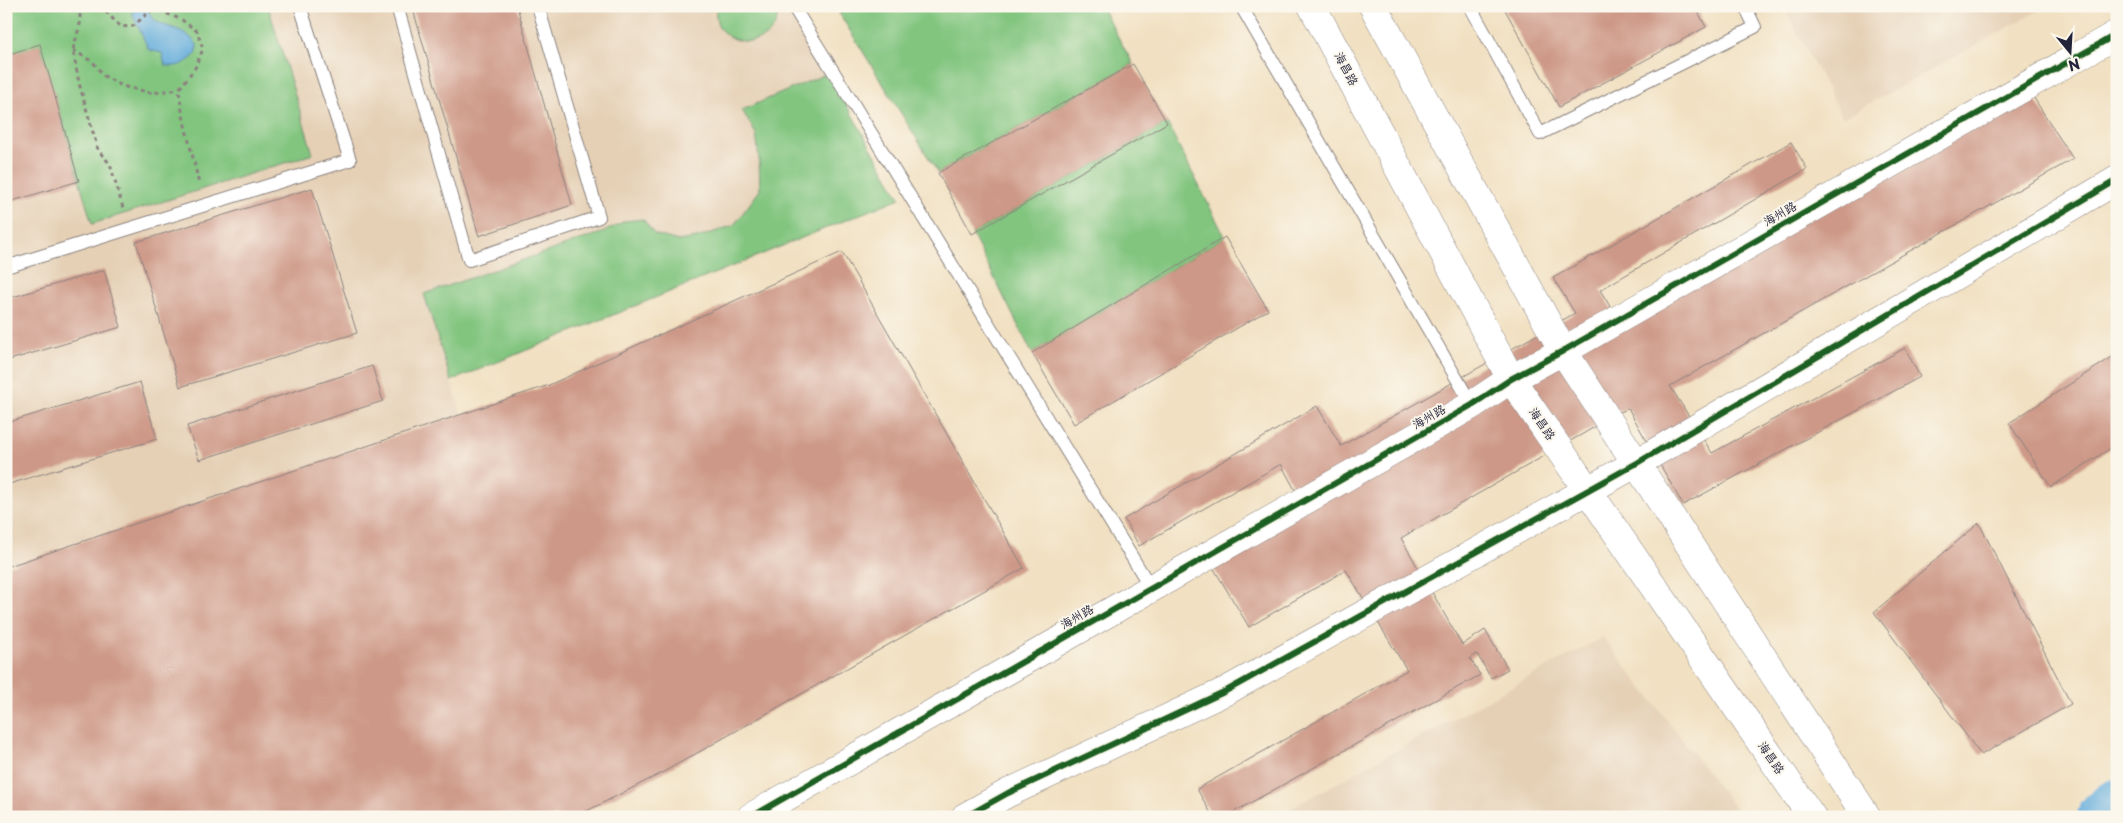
<svg xmlns="http://www.w3.org/2000/svg" width="2123" height="823" font-family="'Playpen Sans','LXGW WenKai TC',sans-serif">
  <style>
    .built { fill: #e5d0b6 }
    .green { fill: #81c57f; stroke: #52745d }
    .water { fill: #65addc; stroke: #44688c }
    .lines { fill: none; stroke-linecap: round; stroke-linejoin: round }
    .river { stroke: #65addc; stroke-width: 56 }
    .building { fill: #cd9887 }
    .service-casing { stroke: #8a817e; stroke-width: 14 }
    .primary-casing { stroke: #8a817e; stroke-width: 29 }
    .path { stroke: #8a817e; stroke-width: 3; stroke-dasharray: 4 4; stroke-linecap: butt }
    .service { stroke: #fff; stroke-width: 12 }
    .primary { stroke: #fff; stroke-width: 28 }
    .cycleway-casing { stroke: #fbf7ec; stroke-width: 9 }
    .cycleway { stroke: #1b5e20; stroke-width: 6 }
    .labels { text-anchor: middle; stroke-width: 4; stroke-linejoin: round; paint-order: stroke }
    .street-label { font-size: 12px; fill: #22223b; stroke: #fbf7ec }
  </style>
  <rect width="100%" height="100%" fill="#fbf7ec"/>
  <filter id="ink" filterUnits="userSpaceOnUse"><feTurbulence type="fractalNoise" baseFrequency=".02" numOctaves="2"/><feDisplacementMap in="SourceGraphic" scale="10" xChannelSelector="R" yChannelSelector="G"/><feConvolveMatrix kernelMatrix="1 2 1 2 8 2 1 2 1" color-interpolation-filters="sRGB"/></filter>
  <filter id="wash" filterUnits="userSpaceOnUse"><feTurbulence type="fractalNoise" baseFrequency=".0096" numOctaves="4" result="noise"/><feDisplacementMap in="SourceGraphic" scale="20" xChannelSelector="R" yChannelSelector="G"/><feGaussianBlur stdDeviation="1.12" result="paint"/><feColorMatrix in="noise" values="0 0 0 0 0 0 0 0 0 0 0 0 0 0 0 0 0 1.4 0 .05"/><feComposite in="paint" operator="in"/></filter>
  <g filter="url(#wash)">
    <rect width="100%" height="100%" fill="#f1e0c1"/>
    <!-- built -->
    <g class="built">
      <path d="M6 6H790L900 198 451 381 462 415 6 567Z"/>
      <path d="M1783 6H2047L1843 118Z"/>
      <path d="M1603 637 1742 817H1275Z"/>
    </g>
    <!-- green -->
    <g class="green">
      <path d="M6 6H268L313 154 92 224 40 45 6 55Z"/>
      <path d="M717 6H777C785 55 706 51 717 6Z"/>
      <path d="M852 6H1101L1133 64 938 173 839 13Z"/>
      <path d="M828 73 900 198 451 381 424 294 604 232 625 221 643 219 654 234 678 241 697 238 734 225 760 190 759 158 756 134 742 110Z"/>
      <path d="M1167 123 1225 237 1032 353 972 234Z"/>
    </g>
    <!-- water -->
    <path class="water" d="M132 6H147C153 28 169 24 185 33 189 35 193 41 197 44V53C188 62 178 69 165 65L162 53 149 50 133 16Z"/>
    <g class="lines">
      <!-- river -->
      <path class="river" d="M2105 817 2117 807"/>
    </g>
    <g id="blocks">
      <!-- building -->
      <g class="building">
        <path d="M412 6H517L572 205 479 236Z"/>
        <path d="M1503 6H1550L1553 11 1562 6H1695L1706 27 1559 107Z"/>
        <path d="M40 44 79 181 6 203V55Z"/>
        <path d="M1133 64 1167 123 972 234 938 173Z"/>
        <path d="M2030 92 2073 159 1670 386 1712 453 1905 348 1920 377 1683 505 1628 408 1401 538 1462 645 1485 630 1508 669 1491 678 1477 654 1470 658 1480 675 1225 817H1213L1197 789 1407 670 1346 570 1249 627 1211 564 1305 508 1281 464 1139 546 1124 519 1317 406 1341 446 1575 313 1553 278 1791 142 1807 169 1600 290 1622 326Z"/>
        <path d="M312 188 357 333 180 387 136 242Z"/>
        <path d="M1225 237 1268 310 1074 424 1032 353Z"/>
        <path d="M842 252 1024 568 660 774 575 817H6V567L549 385Z"/>
        <path d="M104 270 121 327 6 361V299Z"/>
        <path d="M2117 354V444L2051 487 2009 423Z"/>
        <path d="M372 366 383 401 199 460 187 426Z"/>
        <path d="M140 382 157 439 6 485V423Z"/>
        <path d="M1979 523 2071 704 1981 755 1874 612Z"/>
      </g>
    </g>
  </g>
  <g filter="url(#ink)">
    <use href="#blocks" fill-opacity="0" stroke="#8a817e" stroke-width="1"/>
    <g class="lines">
      <!-- service casing -->
      <g class="service-casing">
        <g id="service">
          <path d="M397 6 469 260 599 217 538 6"/>
          <path d="M793 6 1151 588"/>
          <path d="M1241 6 1472 405"/>
          <path d="M1470 6 1540 134 1755 27 1745 6"/>
          <path d="M6 267 350 160 300 6"/>
        </g>
      </g>
      <!-- primary casing -->
      <g class="primary-casing">
        <g id="primary">
          <path d="M1312 6 1511 379 1812 817"/>
          <path d="M1373 6 1563 351 1867 817"/>
          <path d="M751 817 1472 405 1511 379 1563 351 2117 34"/>
          <path d="M965 817 1008 793 1226 691 1637 463 2117 180"/>
        </g>
      </g>
      <!-- path -->
      <g class="path">
        <path d="M80 6V24L73 50 79 83 98 150 110 164 123 208"/>
        <path d="M100 6 121 27 133 26 154 8"/>
        <path d="M154 6V8L182 20 197 31 203 49 195 68 179 89C182 121 193 153 199 185"/>
        <path d="M73 50 93 62 104 76 122 86 152 93 179 89"/>
      </g>
      <!-- service -->
      <use href="#service" class="service"/>
      <!-- primary -->
      <use href="#primary" class="primary"/>
      <!-- cycleway casing -->
      <g class="cycleway-casing">
        <g id="cycleway">
          <path d="M751 817 1472 405 1511 379 1563 351 2117 34"/>
          <path d="M965 817 1008 793 1226 691 1637 463 2117 180"/>
        </g>
      </g>
      <!-- cycleway -->
      <use href="#cycleway" class="cycleway"/>
    </g>
  </g>
  <g class="labels">
    <!-- street labels -->
    <g class="street-label">
      <text transform="translate(1346 69) rotate(62)" y="4">海昌路</text>
      <text transform="translate(1780 214) rotate(-30)" y="4">海州路</text>
      <text transform="translate(1429 417) rotate(-30)" y="4">海州路</text>
      <text transform="translate(1542 424) rotate(56)" y="4">海昌路</text>
      <text transform="translate(1077 617) rotate(-30)" y="4">海州路</text>
      <text transform="translate(1771 758) rotate(56)" y="4">海昌路</text>
    </g>
  </g>
  <!-- margin -->
  <rect width="2123" height="823" fill="none" stroke="#fbf7ec" stroke-width="25"/>
  <!-- north arrow -->
  <g transform="translate(2070 52) rotate(162)" stroke="#fbf7ec" stroke-width="4" paint-order="stroke">
  <path d="M0-4L9 19L0 12L-9 19Z" fill="#22223b"/>
  <text y="-8" font-size="14" font-weight="bold" text-anchor="middle" fill="#22223b">N</text>
  </g>
</svg>
